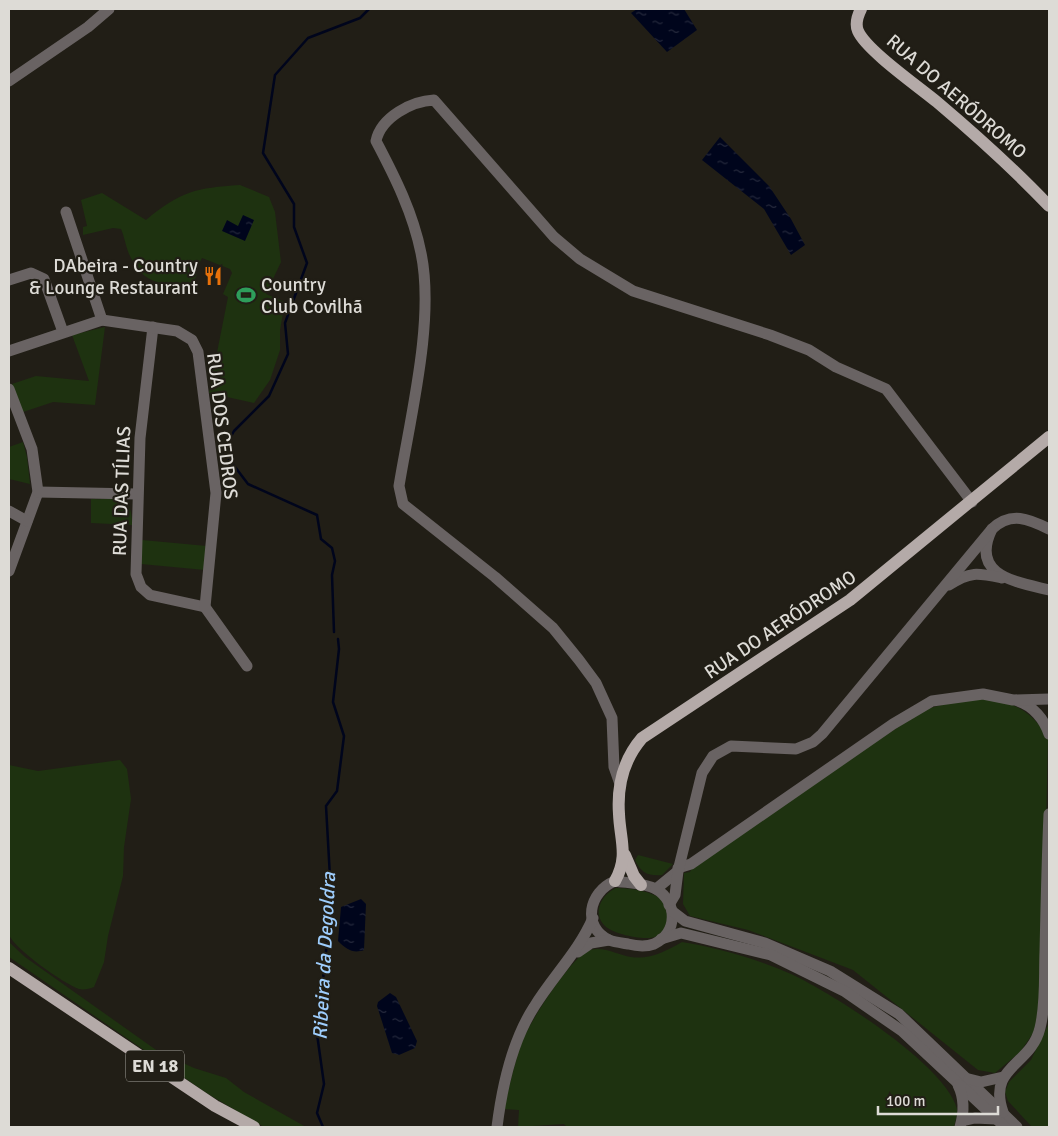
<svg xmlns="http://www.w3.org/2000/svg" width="1058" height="1136" font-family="Signika,sans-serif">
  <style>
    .green { fill: #1e3210 }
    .water { fill: url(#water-ripples) }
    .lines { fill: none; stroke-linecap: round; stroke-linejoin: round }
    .stream { stroke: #00051c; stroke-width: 2.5 }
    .minor { stroke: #696363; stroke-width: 11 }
    .major { stroke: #b4aaa8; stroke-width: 12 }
    .labels { text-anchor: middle; stroke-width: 4.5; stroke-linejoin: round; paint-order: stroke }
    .shield { fill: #211e16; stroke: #a5a29c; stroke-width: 1 }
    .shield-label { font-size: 18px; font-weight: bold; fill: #dddbd6 }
    .street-label { font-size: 19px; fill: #dddbd6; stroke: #211e16 }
    .poi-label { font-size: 19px; fill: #dddbd6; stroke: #211e16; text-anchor: end }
    .water-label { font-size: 20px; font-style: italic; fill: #9ecdfc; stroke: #211e16 }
  </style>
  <defs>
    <pattern id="water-ripples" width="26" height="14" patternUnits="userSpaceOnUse" patternTransform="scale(1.25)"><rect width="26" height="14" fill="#00051c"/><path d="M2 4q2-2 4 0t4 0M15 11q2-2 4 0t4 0" fill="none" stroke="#25293c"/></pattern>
  </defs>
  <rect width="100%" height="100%" fill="#211e16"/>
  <!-- green -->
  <g class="green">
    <path d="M240 185 269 197 275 212 281 262 266 294 285 302 280 330V350L270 380 254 403 209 393 228 297 223 294 232 273 230 269 202 258 200 262 194 260 193 262 198 264 193 273 197 274 194 282 198 284V289C172 281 147 291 131 258 126 249 125 238 121 229L113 228 83 235V227L87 226 81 200 102 193 146 220C181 191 196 188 240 185Z"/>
    <path d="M105 327 95 405 53 402 23 412 12 384 36 376 89 381 72 335Z"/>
    <path d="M23 442 27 457 30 484 9 479V447Z"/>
    <path d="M91 499C115 500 133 494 132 525L91 523Z"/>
    <path d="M142 540 207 546 205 570 141 564Z"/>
    <path d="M969 698C1008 701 1025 703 1048 737L1043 962 1036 1029 1020 1052 995 1073 978 1070 853 970 748 930 690 916 683 904 684 873 690 872 695 860 926 709Z"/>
    <path d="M120 760 127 769 131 799 124 847 123 876 108 936 104 962 94 987C89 989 84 990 79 989 64 984 15 949 9 935V765L38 771Z"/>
    <path d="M638 855 642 856 673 864 662 875C648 876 641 873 635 860Z"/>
    <path d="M616 888C628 888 656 891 664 902 668 907 667 919 668 925 665 929 661 934 657 936 647 942 613 934 605 926 592 913 601 895 616 888Z"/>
    <path d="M9 942 25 957 159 1052 194 1068 226 1078 244 1092 306 1127H264L208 1094 9 957Z"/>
    <path d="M682 942C719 948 757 959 791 974 832 993 946 1065 957 1109 958 1114 955 1122 954 1127H567L564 1124 518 1127 519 1110 503 1109C510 1087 514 1063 522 1042 529 1023 572 955 590 950 604 946 618 955 631 957 650 960 666 951 682 942Z"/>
    <path d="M1048 1025 1049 1127H1032L1008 1101 1005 1092 1009 1082 1031 1060Z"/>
  </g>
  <!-- water -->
  <g class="water">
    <path d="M637 9H684L697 30 667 52 631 13Z"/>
    <path d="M720 137 769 186 791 219 805 245 791 255 764 209 702 160Z"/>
    <path d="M243 215 254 220 245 241 222 231 227 220 238 226Z"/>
    <path d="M361 899 366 904 364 950C353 954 346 949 338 941L341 907Z"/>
    <path d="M390 993 396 997 417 1041 415 1048 399 1055 392 1053 377 1006 378 1002Z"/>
  </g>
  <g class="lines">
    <!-- stream -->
    <g class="stream">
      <path d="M334 632 332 575 335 561 332 548 321 539 317 515 248 484 223 451 234 431 269 396 288 354 285 323 307 263 294 227V204L263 153 275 75 308 38 360 18 369 9"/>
      <path d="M323 1127 317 1113 324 1084 317 1034 327 942 325 923 331 895 326 806 337 791 344 736 333 702 339 649 338 639"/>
    </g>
    <!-- minor -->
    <g class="minor">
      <path d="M9 81 88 27 109 9"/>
      <path d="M66 212 102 320"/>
      <path d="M9 280 31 273 44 279 63 332"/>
      <path d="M153 327 140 438 136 574 141 587 150 595 205 607"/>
      <path d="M9 351 102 320 177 331 192 340 198 352 216 493 205 607 247 666"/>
      <path d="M9 389 32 449 38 492 9 571"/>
      <path d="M38 492 137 494"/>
      <path d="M9 511 27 521"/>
      <path d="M1049 529C1029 519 1011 511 992 529 969 576 1017 582 1049 590"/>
      <path d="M949 585C970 571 978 573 1002 578"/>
      <path d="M1018 701C1033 706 1044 719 1049 734"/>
      <path d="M620 784 614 767 612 718 596 683 579 660 553 628 495 577 403 504 399 486C410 418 435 320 421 253 413 213 395 177 376 141 381 117 412 101 434 100L554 237 580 259 633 291 770 335 809 350 836 367 886 389 972 502"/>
      <path d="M678 868 691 864 893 724 932 701 983 694 1013 700 1049 699"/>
      <path d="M615 881C627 883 645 883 656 889 678 902 678 933 654 944 646 947 636 946 628 944 622 943 614 942 609 940 582 927 588 892 615 881Z"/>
      <path d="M656 889 678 871"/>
      <path d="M669 905 675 895 678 871 702 773 713 756 731 746 796 749 813 742 822 734 992 529"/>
      <path d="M672 911 685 921 765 943 830 971 899 1014 1017 1127"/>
      <path d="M661 939 681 933 771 955 844 991 902 1031 1005 1127"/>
      <path d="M578 952 591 943 609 940"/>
      <path d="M969 1079 981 1082 1003 1077"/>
      <path d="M958 1085C965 1099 964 1113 960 1127"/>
      <path d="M1003 1112C987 1066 1031 1066 1040 1028 1046 1004 1044 976 1045 952 1046 906 1047 860 1049 814"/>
      <path d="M962 1121 975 1118 996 1119"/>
      <path d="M497 1127C502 1087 512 1041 534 1007 553 976 579 951 593 918"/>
    </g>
    <!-- major -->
    <g class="major">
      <path d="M861 9C858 15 855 24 858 31 866 50 919 87 937 102 976 135 1014 169 1049 206"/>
      <path d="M625 855 634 876 641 885"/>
      <path d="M615 881C629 856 620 840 619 814 617 786 624 759 642 738L850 600 1049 437"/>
      <path d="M9 968 215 1106 254 1127"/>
    </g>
  </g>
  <!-- icons -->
  <defs>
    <g id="restaurant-bare" transform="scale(1.5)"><path d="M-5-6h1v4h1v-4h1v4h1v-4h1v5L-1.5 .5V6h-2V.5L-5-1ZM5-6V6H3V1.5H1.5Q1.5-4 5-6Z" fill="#e8710a" stroke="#211e16" stroke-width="2.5" paint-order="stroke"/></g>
    <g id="stadium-bare" transform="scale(1.5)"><path d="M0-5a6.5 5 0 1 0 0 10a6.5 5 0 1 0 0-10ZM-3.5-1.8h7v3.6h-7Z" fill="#2e9e5b" stroke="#211e16" stroke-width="2.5" paint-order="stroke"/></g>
  </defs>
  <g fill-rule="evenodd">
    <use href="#restaurant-bare" x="213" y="276"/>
    <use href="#stadium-bare" x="246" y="295"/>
  </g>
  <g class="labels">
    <!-- shield labels -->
    <rect class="shield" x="126" y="1050.5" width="58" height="31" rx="4"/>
    <g class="shield-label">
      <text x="155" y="1072">EN 18</text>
    </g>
    <!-- street labels -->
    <g class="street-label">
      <text transform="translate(957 96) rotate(41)" y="7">RUA DO AERÓDROMO</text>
      <text transform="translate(223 426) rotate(83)" y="7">RUA DOS CEDROS</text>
      <text transform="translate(121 491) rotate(-88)" y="7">RUA DAS TÍLIAS</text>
      <text transform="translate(780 624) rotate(-34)" y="7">RUA DO AERÓDROMO</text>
    </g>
    <!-- poi labels -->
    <g class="poi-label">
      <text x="198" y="272">DAbeira - Country<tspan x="198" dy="22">&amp; Lounge Restaurant</tspan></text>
      <text x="261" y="291" text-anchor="start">Country<tspan x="261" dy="22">Club Covilhã</tspan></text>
    </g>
    <!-- water labels -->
    <g class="water-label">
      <text transform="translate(324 956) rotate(-87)" y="7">Ribeira da Degoldra</text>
    </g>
  </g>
  <!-- border -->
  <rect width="1058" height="1136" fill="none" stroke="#dddbd6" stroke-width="20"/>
  <!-- scale -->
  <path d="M878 1106v8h120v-8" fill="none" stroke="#dddbd6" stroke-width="2.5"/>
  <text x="886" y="1106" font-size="15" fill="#dddbd6" stroke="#211e16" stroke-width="4" paint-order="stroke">100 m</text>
</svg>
